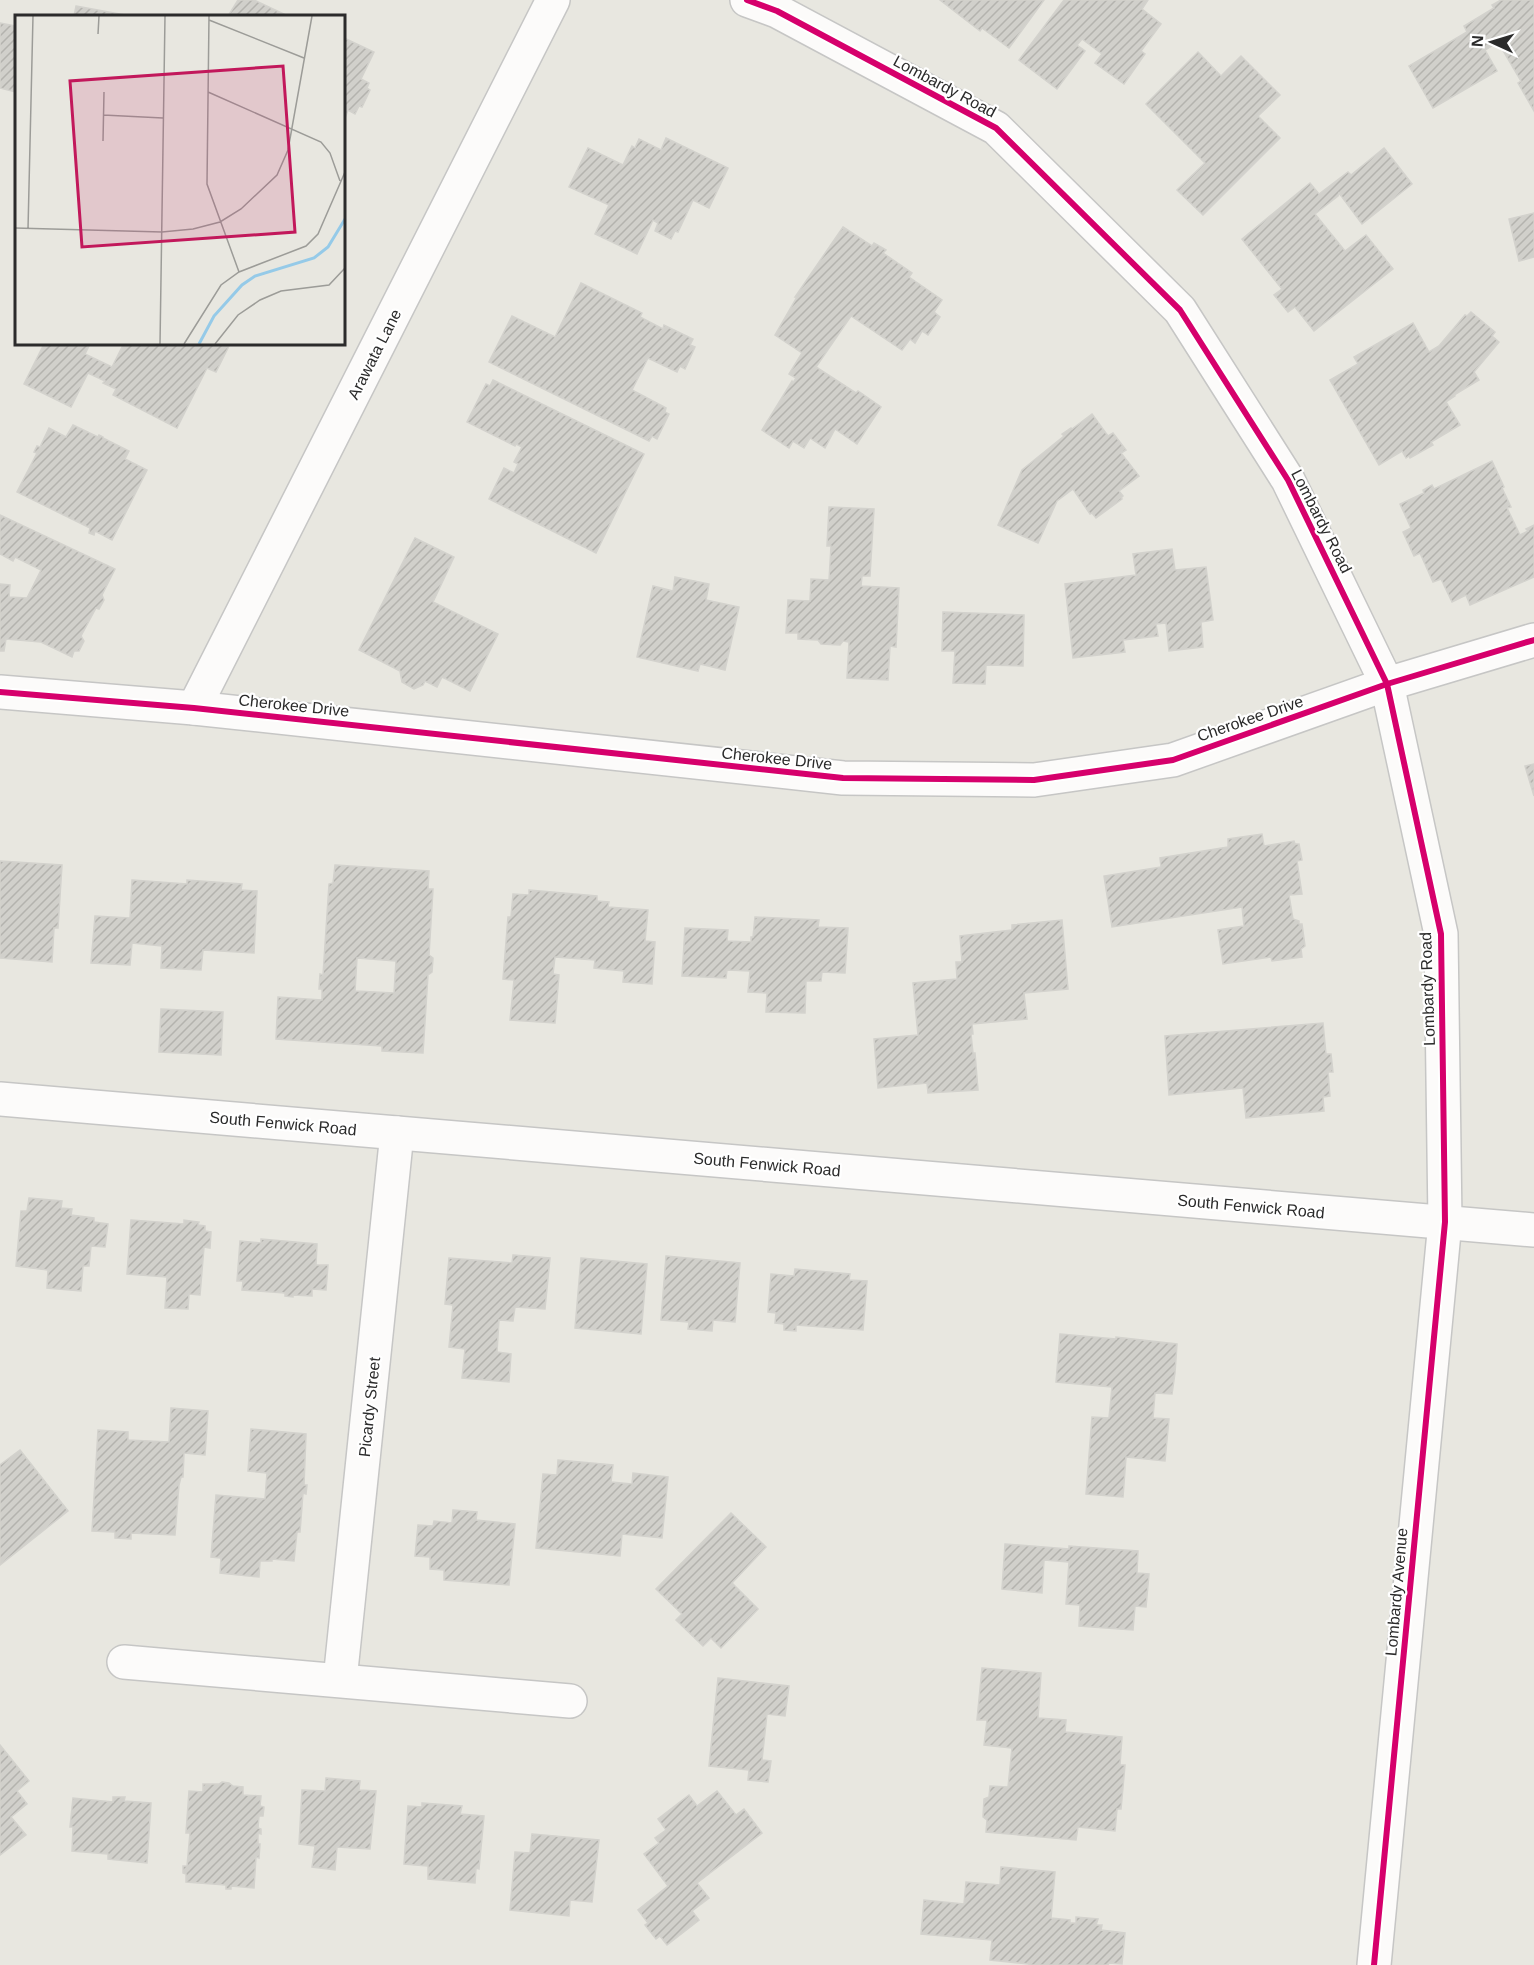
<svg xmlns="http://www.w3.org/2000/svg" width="1534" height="1965" font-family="Helvetica,sans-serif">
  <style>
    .building { fill: url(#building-hatch); stroke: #d3d2cd; stroke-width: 1.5; fill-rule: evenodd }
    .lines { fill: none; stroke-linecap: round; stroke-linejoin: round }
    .street-casing { stroke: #c6c6c5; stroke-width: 36 }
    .secondary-casing { stroke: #c6c6c5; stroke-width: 36 }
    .street { stroke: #fcfbfa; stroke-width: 33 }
    .secondary { stroke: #fcfbfa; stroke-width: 33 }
    .cycleway-casing { stroke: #fff; stroke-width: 10 }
    .cycleway { stroke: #d6006c; stroke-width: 6 }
    .labels { text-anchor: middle; stroke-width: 4.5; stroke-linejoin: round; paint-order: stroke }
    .street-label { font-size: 16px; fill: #2b2b2b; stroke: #fff }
    .inset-river { fill: none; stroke: #95cae8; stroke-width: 3 }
    .inset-road { fill: none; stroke: #9c9c98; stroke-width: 1.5 }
    .view { fill: #c2185b; fill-opacity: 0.15; stroke: #c2185b; stroke-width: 3 }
    .inset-edge { fill: none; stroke: #2b2b2b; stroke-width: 3 }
  </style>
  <defs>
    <pattern id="building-hatch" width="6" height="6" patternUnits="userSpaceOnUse" patternTransform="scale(1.5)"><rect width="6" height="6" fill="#d1d0cb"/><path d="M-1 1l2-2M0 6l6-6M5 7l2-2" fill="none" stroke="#b4b3ae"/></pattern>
  </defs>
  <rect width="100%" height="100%" fill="#e8e7e0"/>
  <!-- building -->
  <g class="building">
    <path d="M238 0H254L288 16H228Z"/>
    <path d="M940 0H1044L1009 48 982 28 980 31Z"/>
    <path d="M1064 0H1148L1142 9 1161 24 1141 51 1145 54 1124 84 1095 63 1102 54 1082 39 1077 45 1085 51 1057 89 1019 60Z"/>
    <path d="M1501 0H1534V111L1518 83 1521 81 1498 42 1485 50 1497 71 1433 108 1409 66 1467 32 1464 26 1494 8 1492 5Z"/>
    <path d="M76 6 125 15 124 16H74Z"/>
    <path d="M0 23 16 26V92L0 88Z"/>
    <path d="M344 38 374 52 361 79 369 83 367 88 370 90 362 107 359 106 355 114 348 110 344 121Z"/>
    <path d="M1198 52 1221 76 1241 56 1280 95 1258 116 1280 138 1203 215 1177 190 1205 163 1146 104Z"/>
    <path d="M666 138 728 168 709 208 693 200 678 232 675 231 671 239 655 231 658 223 653 220 637 254 595 234 609 205 569 187 588 148 623 165 632 146 635 148 639 139 661 150Z"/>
    <path d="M1384 148 1412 184 1362 224 1339 193 1338 196 1315 214 1345 251 1366 235 1393 269 1314 331 1295 307 1288 312 1274 295 1282 289 1242 239 1310 183 1319 194 1348 172 1351 175Z"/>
    <path d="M1534 213V257L1519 261 1509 219Z"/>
    <path d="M843 227 872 246 874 243 886 250 883 253 912 273 909 277 942 300 934 312 940 317 928 335 922 331 915 343 910 339 902 350 851 316 816 367 856 393 858 391 881 407 857 444 835 429 825 448 810 438 804 448 793 441 789 448 762 430 792 381 793 383 796 378 789 374 802 353 775 335 797 297H795Z"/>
    <path d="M581 283 642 313 640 317 663 329 664 325 693 339 690 345 695 347 685 369 680 366 677 372 648 358 632 390 666 408 665 412 669 414 657 439 652 436 649 441 489 362 512 316 555 337Z"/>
    <path d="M1471 312 1495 332 1492 336 1499 342 1474 372 1479 380 1454 395 1455 396 1446 402 1460 425 1431 442 1433 445 1410 458 1409 456 1406 458 1402 451 1379 465 1330 380 1358 364 1354 357 1413 323 1429 352 1439 346 1465 315 1467 316Z"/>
    <path d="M44 344H90L85 354 112 367 123 345 120 344H230L216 372 207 368 177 428 113 395 116 389 103 383 105 381 88 373 71 407 24 384Z"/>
    <path d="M493 380 644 454 596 553 489 499 504 468 514 473 518 464 514 462 522 447 516 444 515 446 467 422 486 384 490 386Z"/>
    <path d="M1092 414 1108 436 1113 433 1126 450 1121 453 1139 476 1119 491 1123 496 1121 498 1122 499 1096 518 1092 513 1090 514 1073 489 1057 501 1038 543 998 525 1022 470 1064 436 1062 434 1071 428 1072 429Z"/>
    <path d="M73 425 98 437 99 435 103 437V438L129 451 125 459 147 470 112 540 95 531 94 535 89 533 90 528 17 492 37 453 34 452 37 446 40 447 49 428 66 437Z"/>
    <path d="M1492 461 1504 487 1502 488 1511 507 1507 508 1520 535 1528 531 1526 529 1534 525V577L1470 605 1466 595 1452 602 1441 579 1433 582 1420 553 1414 556 1403 532 1411 528 1400 504 1424 493 1423 490 1432 485 1434 489Z"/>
    <path d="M829 507 874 509 870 576H862L861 586 899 588 896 647 890 646 888 680 847 678 849 642 843 641 840 645 821 644 818 640 798 639V633H786L788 600 810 601 811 579 829 580 831 546H827Z"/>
    <path d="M0 515 115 569 102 595 104 600 99 609 96 608 81 636 84 641 79 651H74L72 657 41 642 6 639 4 651H0V584L10 585 9 597 27 598 41 570 15 557 13 561 0 554Z"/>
    <path d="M415 538 454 557 433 602 498 634 470 691 442 677 437 687 425 681 423 685 414 689 402 682 400 671 359 650Z"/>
    <path d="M1172 549 1175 570 1206 567 1213 620 1201 622 1203 647 1169 651 1166 623 1156 624 1158 636 1123 640 1125 652 1073 658 1065 584 1136 575 1133 554Z"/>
    <path d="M675 577 709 584 706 600 739 607 725 670 700 664 698 671 637 657 653 586 673 591Z"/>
    <path d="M943 612 1024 615 1023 666 986 665 985 684 953 683 955 651H942Z"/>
    <path d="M1534 764V796L1525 766Z"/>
    <path d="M1262 834 1264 846 1294 841 1295 844H1299L1302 860 1297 861 1302 894 1289 895 1293 919 1299 921V924H1302L1305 946 1301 949 1302 957 1272 961 1271 957 1223 964 1218 930 1244 926 1242 907 1112 927 1104 876 1161 867 1160 858 1228 847V839Z"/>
    <path d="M0 861 62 865 58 928H54L52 962 0 958Z"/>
    <path d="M335 865 429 871 428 889H433L429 955 433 958 432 972 428 975 423 1053 382 1051V1046L276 1039 278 997 322 1000V989H319L320 974 323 975 329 884 333 883ZM357 958 396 961 394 993 355 991Z"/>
    <path d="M132 880 187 884V880L242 884 241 890 257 891 254 953 203 950 201 970 161 968 162 946 132 943 130 965 91 963 95 916 130 918Z"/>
    <path d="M529 890 597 896V901L609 902 608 907 648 910 645 941 655 942 652 984 623 982 624 971 594 968 595 960 555 957 553 974 559 975 555 1023 510 1020 514 980 503 979 508 917H511L513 894 529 895Z"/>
    <path d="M755 917 819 920 818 927 848 928 845 973 822 972 821 981H806L805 1013 766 1012 767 993 748 992 750 971 727 970 726 978 682 976 685 928 728 930 727 941 751 942V937H753Z"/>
    <path d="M1062 920 1068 989 1024 993 1027 1019 972 1024 973 1034H971L973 1053H975L978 1090 928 1093 927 1083 878 1088 874 1039 918 1035 913 983 957 979 956 962H962L960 936 1012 930V925Z"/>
    <path d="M161 1009 223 1012 221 1055 159 1052Z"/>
    <path d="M1323 1023 1326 1054H1331L1333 1072H1328L1330 1096 1323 1097 1324 1111 1246 1118 1243 1088 1169 1095 1165 1036Z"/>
    <path d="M29 1198 62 1201 61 1208 72 1209 71 1215 94 1218V1222L108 1224 105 1247 91 1246 89 1266H83L81 1291 47 1288 48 1270 16 1266 21 1211H27Z"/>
    <path d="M131 1220 184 1224V1220L199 1222 198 1225 205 1226V1231L211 1232 210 1248 204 1247 200 1295 189 1294 188 1309 165 1308 167 1277 127 1274Z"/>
    <path d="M261 1239 317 1244 316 1265H328L326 1290 312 1289V1296L293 1295V1297L285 1296V1293L242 1290 243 1281H237L240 1241 261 1243Z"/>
    <path d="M513 1255 550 1258 545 1309 515 1307 513 1321 499 1320 497 1352 511 1354 509 1382 462 1378 465 1349 449 1347 453 1305 445 1304 449 1258 512 1263Z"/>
    <path d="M666 1256 740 1263 735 1322 713 1320 712 1331 688 1329 689 1322 661 1320Z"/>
    <path d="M581 1258 647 1264 641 1334 575 1328Z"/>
    <path d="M795 1269 850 1274 849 1280 867 1281 863 1330 796 1325V1331L784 1330V1324L775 1323 776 1313 768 1312 771 1274 794 1276Z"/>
    <path d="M1060 1334 1116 1339V1337L1177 1344 1175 1373 1172 1394 1155 1393 1153 1418 1169 1419 1165 1461 1126 1457 1123 1497 1086 1494 1092 1417 1109 1418 1112 1387 1056 1382Z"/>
    <path d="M171 1408 208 1411 205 1455 184 1453 183 1477H181L179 1485 175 1535 131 1533V1539L115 1538V1532L92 1531 98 1430 128 1432V1440L169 1442Z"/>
    <path d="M251 1429 306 1434 304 1485H307L306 1494 303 1493 300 1532H297L294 1561 272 1559V1561H260L259 1577 220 1573 221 1558 211 1557 216 1495 265 1499 267 1473 248 1471Z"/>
    <path d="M20 1450 68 1511 0 1565V1465Z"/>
    <path d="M558 1460 613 1465 611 1482 632 1484 633 1473 668 1477 662 1538 622 1534 620 1556 536 1548 543 1474 557 1475Z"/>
    <path d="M453 1510 477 1512 476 1520 515 1524 509 1585 444 1580V1570L430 1569V1557L415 1556 418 1525 433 1526 434 1521 452 1523Z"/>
    <path d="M731 1513 766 1547 732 1583 758 1609 721 1648 711 1638 703 1646 676 1620 682 1614 656 1589Z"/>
    <path d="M1005 1544 1069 1549V1546L1138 1551 1137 1573 1149 1574 1146 1607 1135 1606 1133 1630 1079 1626 1080 1605 1066 1604 1069 1562 1044 1560 1042 1593 1002 1589Z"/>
    <path d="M982 1668 1041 1673 1038 1718 1066 1720 1065 1732 1122 1737 1120 1765H1125L1121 1809H1117L1115 1831 1078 1827 1076 1840 986 1832 987 1820 983 1817 984 1799 989 1797 990 1786 1008 1787 1012 1748 984 1745 987 1720H977Z"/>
    <path d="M718 1678 789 1686 785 1716 767 1714 762 1760 771 1761 768 1782 748 1780 749 1770 709 1766Z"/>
    <path d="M0 1745 29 1781 17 1791 27 1804 11 1817 26 1835 0 1855Z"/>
    <path d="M326 1778 360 1781 359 1790 376 1791 370 1849 337 1847 335 1870 312 1867 315 1846 299 1844 302 1790 325 1791Z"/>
    <path d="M222 1782 229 1783 233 1786 243 1787V1795L261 1796 260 1806 264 1807 263 1816H259L258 1828 261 1829V1834L258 1833V1844H260L259 1858 256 1857 254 1888 231 1886V1889H226V1885L186 1882V1874L183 1873V1866H187L190 1833H186L189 1791 203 1792V1784H219Z"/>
    <path d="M717 1791 736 1815 744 1809 762 1833 697 1883 709 1898 692 1911 699 1920 667 1945 660 1936 656 1939 645 1925 648 1923 638 1910 668 1886 644 1854 659 1843 655 1838 666 1830 658 1819 689 1795 697 1806Z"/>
    <path d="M113 1797H125L124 1801 151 1803 147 1863 108 1859V1854L72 1851 73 1827H70L73 1798 113 1802Z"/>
    <path d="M422 1803 462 1806 460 1814 484 1816 479 1869 476 1868 475 1883 428 1879V1866L404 1864 408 1806 422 1807Z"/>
    <path d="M532 1834 599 1840 592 1902 570 1900 569 1916 510 1910 515 1852 530 1853Z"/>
    <path d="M1001 1867 1055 1872 1051 1918 1070 1920V1923H1076V1917L1098 1919 1096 1925H1102L1101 1930 1125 1933 1122 1964 1109 1963 1108 1965H1029V1964L990 1960 992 1940 921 1934 924 1900 964 1904 966 1882 1000 1885Z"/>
  </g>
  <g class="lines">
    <!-- street casing -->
    <g class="street-casing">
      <g id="street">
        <path d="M747 0 777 11 996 128 1180 310 1288 480 1387 684 1441 934 1445 1222 1374 1965"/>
        <path d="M0 692 194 708 843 778 1034 780 1173 760 1387 684 1534 640"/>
        <path d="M194 708 553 0"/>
        <path d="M124 1662 570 1701"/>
        <path d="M340 1680 397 1133"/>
      </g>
    </g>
    <!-- secondary casing -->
    <g class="secondary-casing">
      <path id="secondary" d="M0 1099 1534 1230"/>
    </g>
    <!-- street -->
    <use href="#street" class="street"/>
    <!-- secondary -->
    <use href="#secondary" class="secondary"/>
    <!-- cycleway casing -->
    <g class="cycleway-casing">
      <g id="cycleway">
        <path d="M747 0 777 11 996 128 1180 310 1288 480 1387 684 1441 934 1445 1222 1374 1965"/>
        <path d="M0 692 194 708 843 778 1034 780 1173 760 1387 684 1534 640"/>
      </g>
    </g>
    <!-- cycleway -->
    <use href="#cycleway" class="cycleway"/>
  </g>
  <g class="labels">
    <!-- street labels -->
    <g class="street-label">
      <text transform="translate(945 86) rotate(28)" y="6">Lombardy Road</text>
      <text transform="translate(374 354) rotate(-63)" y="6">Arawata Lane</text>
      <text transform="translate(1322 521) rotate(63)" y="6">Lombardy Road</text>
      <text transform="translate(294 705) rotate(6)" y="6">Cherokee Drive</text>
      <text transform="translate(1250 718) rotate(-19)" y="6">Cherokee Drive</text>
      <text transform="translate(777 758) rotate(6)" y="6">Cherokee Drive</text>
      <text transform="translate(1427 989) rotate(-92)" y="6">Lombardy Road</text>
      <text transform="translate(283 1123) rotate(5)" y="6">South Fenwick Road</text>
      <text transform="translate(767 1164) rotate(5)" y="6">South Fenwick Road</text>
      <text transform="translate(1251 1206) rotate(5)" y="6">South Fenwick Road</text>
      <text transform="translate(369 1407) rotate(-84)" y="6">Picardy Street</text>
      <text transform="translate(1396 1592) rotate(-85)" y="6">Lombardy Avenue</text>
    </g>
  </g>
  <!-- overview -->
  <g transform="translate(15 15)">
    <rect width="330" height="330" fill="#e8e7e0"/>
    <path class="inset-river" d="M184 329 199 301 227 270 240 261 299 243 313 232 330 204"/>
    <path class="inset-road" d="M194 1 192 169 224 257M194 5 289 43M83 19 84 1M193 77 306 127 315 138 325 166M88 100 148 103M88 126 89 77M0 213 147 217 178 214 205 207 226 194 262 160 273 135 297 1M13 214 18 1M145 329 150 1M169 329 206 270 224 257 291 231 303 219 330 157M200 329 223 300 245 285 266 276 314 270 330 253"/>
    <path class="view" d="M268 51 280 217 67 232 55 66Z"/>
    <rect width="330" height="330" class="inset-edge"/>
  </g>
  <!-- north arrow -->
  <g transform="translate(1492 42) rotate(274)" stroke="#ffffff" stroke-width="4.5" paint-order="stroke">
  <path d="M0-4.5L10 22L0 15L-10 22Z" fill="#2b2b2b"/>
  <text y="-9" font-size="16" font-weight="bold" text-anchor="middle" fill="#2b2b2b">N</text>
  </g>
</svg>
